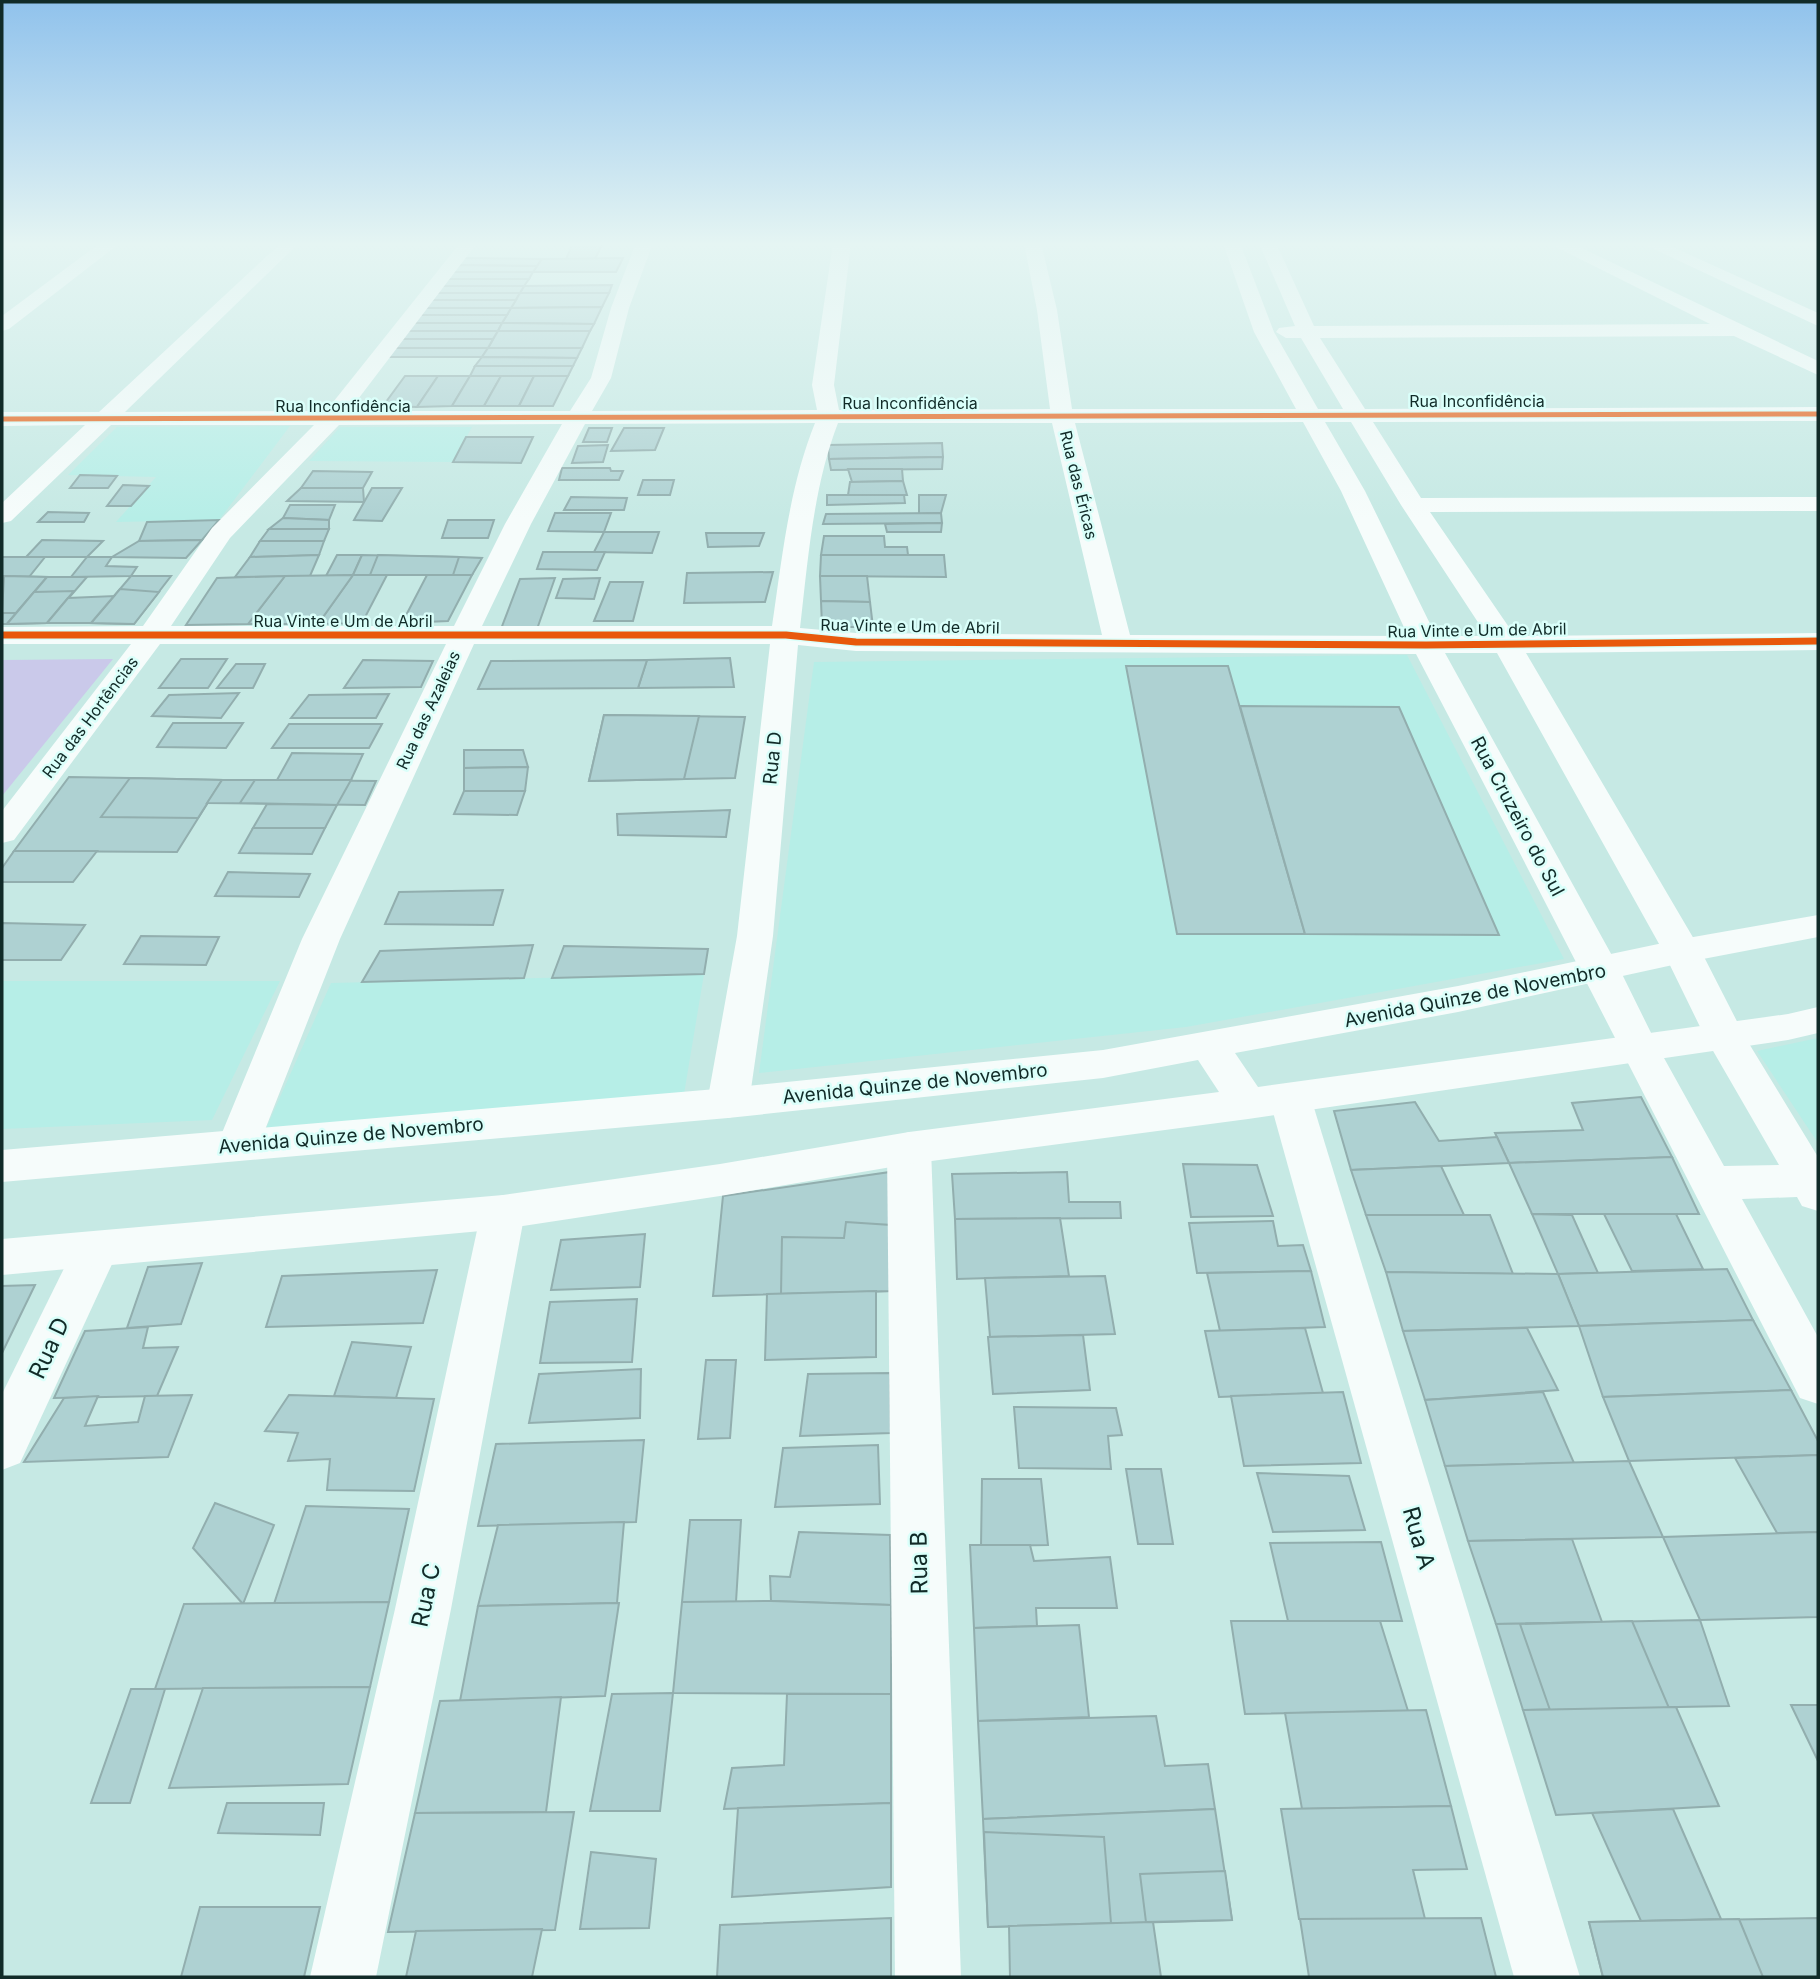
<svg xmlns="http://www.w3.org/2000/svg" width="1820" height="1979" font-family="Inter,sans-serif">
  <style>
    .built { fill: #b6eee7 }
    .green { fill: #cac9ea }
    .building { fill: #aed1d2; stroke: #92aeae; stroke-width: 2 }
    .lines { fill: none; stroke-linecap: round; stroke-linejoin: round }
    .minor { fill: #f6fcfb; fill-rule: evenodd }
    .major { fill: #f6fcfb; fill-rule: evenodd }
    .cycleway-far1-casing { stroke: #dafffa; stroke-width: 8 }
    .cycleway-casing { stroke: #dafffa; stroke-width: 10 }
    .cycleway-far1 { stroke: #e8590c; stroke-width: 5 }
    .cycleway { stroke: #e8590c; stroke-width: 7 }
    .labels { text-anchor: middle; stroke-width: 5; stroke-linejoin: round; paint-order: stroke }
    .far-street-label { font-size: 16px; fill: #112b28; stroke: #dafffa }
    .street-label { font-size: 19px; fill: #112b28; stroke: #dafffa }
    .near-street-label { font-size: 23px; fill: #112b28; stroke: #dafffa }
  </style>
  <rect width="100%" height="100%" fill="#c6e9e4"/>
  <!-- built -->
  <g class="built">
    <path d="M290 426 219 520 116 522 156 477 68 475 117 427Z"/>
    <path d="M340 427H472L453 462 309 461Z"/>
    <path d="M1407 655 1564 959 1186 1027 759 1073 814 662Z"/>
    <path d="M704 974 682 1106 264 1133 331 983Z"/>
    <path d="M2 981H280L212 1120 2 1129Z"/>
    <path d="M1818 1038V1143L1757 1051Z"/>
  </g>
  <!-- green -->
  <path class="green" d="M113 659 2 796V660Z"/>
  <!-- building -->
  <g class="building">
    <path d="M573 243H603L595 259H566Z"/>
    <path d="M461 258 542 259 537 266 455 265Z"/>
    <path d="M623 258 616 272H533L542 259Z"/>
    <path d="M455 265 537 266 533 272H450Z"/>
    <path d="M450 272H533L529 279H445Z"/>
    <path d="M445 279H529L524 286H440Z"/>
    <path d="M612 285 609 293H520L524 286Z"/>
    <path d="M440 286H524L520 293H434Z"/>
    <path d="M434 293H520L516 300H430Z"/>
    <path d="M520 293H609L602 307 511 308Z"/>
    <path d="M430 300H516L511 308H424Z"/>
    <path d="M602 307 594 324 502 323 511 308Z"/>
    <path d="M424 308H511L507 315H418Z"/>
    <path d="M418 315H507L502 323H413Z"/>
    <path d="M413 323H502L498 331H407Z"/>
    <path d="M502 323 594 324 590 331H498Z"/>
    <path d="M407 331H498L493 339H401Z"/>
    <path d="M498 331H590L582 348H488Z"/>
    <path d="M401 339H493L488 348H394Z"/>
    <path d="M394 348H488L482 357H386Z"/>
    <path d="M488 348H582L577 358 482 357Z"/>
    <path d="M482 357 577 358 573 366H475Z"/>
    <path d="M475 366H573L568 376H470Z"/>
    <path d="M405 376H438L417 407 383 406Z"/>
    <path d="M438 376H470L452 406 417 407Z"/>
    <path d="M470 376H501L484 406H452Z"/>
    <path d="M501 376H534L519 406H484Z"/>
    <path d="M534 376H568L553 406H519Z"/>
    <path d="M589 428H612L607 442H583Z"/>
    <path d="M624 428H664L655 450 611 451Z"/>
    <path d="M466 437H533L521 463 453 462Z"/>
    <path d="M942 443 943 457 829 459 828 445Z"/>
    <path d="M608 445 603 462 572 463 578 446Z"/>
    <path d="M943 457 942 469 831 470 829 459Z"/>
    <path d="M562 468H610L611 471H623L619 480H559Z"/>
    <path d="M848 469H902L903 481 852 482Z"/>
    <path d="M313 471 372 472 363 488H301Z"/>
    <path d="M80 475 117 476 108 488H70Z"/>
    <path d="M643 480H674L670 495H638Z"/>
    <path d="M903 481 907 495H848L850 482Z"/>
    <path d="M123 485 149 486 131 506H107Z"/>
    <path d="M301 488H363L364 502 287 501Z"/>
    <path d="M372 488H402L382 521 354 520Z"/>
    <path d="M827 495H904L905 503 827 505Z"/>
    <path d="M919 495H946L941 513 919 514Z"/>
    <path d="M571 497 627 498 624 510H564Z"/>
    <path d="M290 505H335L329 520 283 518Z"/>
    <path d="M48 512 89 513 84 522H38Z"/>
    <path d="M555 513H611L604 532 548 531Z"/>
    <path d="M941 513 942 523 823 524 826 514Z"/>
    <path d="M283 518 329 520V529H269Z"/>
    <path d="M219 520 202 540 139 541 147 522Z"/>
    <path d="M448 520H494L488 538H442Z"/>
    <path d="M942 523 941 532H887L885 524Z"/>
    <path d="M269 529H329L324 541H260Z"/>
    <path d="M604 532H659L652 553 594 552Z"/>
    <path d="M706 533H764L759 546 708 547Z"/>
    <path d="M824 536H884L885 547H907L908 555H821Z"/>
    <path d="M42 540 103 541 87 557H26Z"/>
    <path d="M202 540 186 558 112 557 139 541Z"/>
    <path d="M260 541H324L319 555 250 557Z"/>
    <path d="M543 552H605L597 570 537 569Z"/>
    <path d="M319 555 310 576 235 577 250 557Z"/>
    <path d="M337 555H362L353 575 326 576Z"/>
    <path d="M362 555 459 557 482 558 472 575H353Z"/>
    <path d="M378 555 459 557 453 575H370Z"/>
    <path d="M821 555H944L946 577 820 576Z"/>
    <path d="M2 557H45L29 577H2Z"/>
    <path d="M87 557H112L106 566 137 567 131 576 71 577Z"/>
    <path d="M773 572 765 602 684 603 687 573Z"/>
    <path d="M353 575H387L362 623 318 624Z"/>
    <path d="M353 575 318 624H248L285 576Z"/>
    <path d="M427 575H472L448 621 402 623Z"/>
    <path d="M4 576 47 577 7 624H2Z"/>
    <path d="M4 576 47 577 16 613H2Z"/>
    <path d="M131 576H171L134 624 91 623Z"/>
    <path d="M285 576 248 624 186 625 217 578Z"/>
    <path d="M820 576H867L870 602 821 601Z"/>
    <path d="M47 577H87L47 623 7 624Z"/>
    <path d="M555 578 537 629H501L520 579Z"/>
    <path d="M600 578 594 599 556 598 563 579Z"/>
    <path d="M610 582H643L633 621H594Z"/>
    <path d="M120 589 159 592 134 624 91 623Z"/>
    <path d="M74 591 47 623 7 624 34 592Z"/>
    <path d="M114 596 91 623H47L68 598Z"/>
    <path d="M821 601 870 602 873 627H822Z"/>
    <path d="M730 658 734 687 638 688 647 660Z"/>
    <path d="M181 659H227L208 688H159Z"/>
    <path d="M363 660 433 661 421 687 344 688Z"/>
    <path d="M647 660 638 688 478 689 491 661Z"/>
    <path d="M236 664H265L253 688H217Z"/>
    <path d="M1126 666H1228L1305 934H1177Z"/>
    <path d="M239 693 221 718 152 716 169 695Z"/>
    <path d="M389 694 376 718H291L309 695Z"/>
    <path d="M1240 706 1399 707 1499 935 1305 934Z"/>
    <path d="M604 715 745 717 735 778 589 781Z"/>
    <path d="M604 715 699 716 684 779 589 781Z"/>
    <path d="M173 723H243L226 748 157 747Z"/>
    <path d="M289 724H382L369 748H272Z"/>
    <path d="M464 750H523L528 767 464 768Z"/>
    <path d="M292 753 363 754 351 780H277Z"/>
    <path d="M528 767 525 791H464V768Z"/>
    <path d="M69 777 130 778 222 780 177 852 14 851Z"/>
    <path d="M130 778 222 780 198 818 101 817Z"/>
    <path d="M222 780H277L376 781 365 805 207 803Z"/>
    <path d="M255 780H351L337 805 240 803Z"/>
    <path d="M464 791H525L517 815 454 814Z"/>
    <path d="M267 804 337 805 325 828H253Z"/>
    <path d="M730 810 726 837 618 835 617 814Z"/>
    <path d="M253 828H325L312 854 239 853Z"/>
    <path d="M14 851H97L73 882H2V868Z"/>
    <path d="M228 872 310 874 299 897 215 896Z"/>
    <path d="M503 890 493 925 385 924 399 892Z"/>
    <path d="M2 923 85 925 61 960H2Z"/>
    <path d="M141 936 219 937 206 965 124 964Z"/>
    <path d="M533 945 524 978 362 982 380 951Z"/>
    <path d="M564 946 708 949 704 974 552 978Z"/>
    <path d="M1641 1097 1672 1157 1509 1163 1495 1133 1583 1130 1572 1103Z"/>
    <path d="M1415 1102 1439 1141 1497 1137 1509 1163 1351 1170 1334 1111Z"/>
    <path d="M1672 1157 1699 1214H1532L1509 1163Z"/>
    <path d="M1183 1164 1257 1165 1273 1216 1191 1217Z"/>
    <path d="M1441 1166 1464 1215H1366L1351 1170Z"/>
    <path d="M890 1172 891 1291 713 1296 723 1196Z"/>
    <path d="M1067 1172 1069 1202H1120L1121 1218 955 1219 952 1174Z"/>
    <path d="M1532 1214 1572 1215 1598 1273 1558 1274Z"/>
    <path d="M1604 1214H1676L1703 1269 1632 1271Z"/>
    <path d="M1366 1215H1490L1513 1274 1386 1272Z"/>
    <path d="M1060 1218 1069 1276 957 1279 955 1219Z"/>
    <path d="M1273 1221 1278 1246 1303 1245 1311 1271 1197 1273 1189 1223Z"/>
    <path d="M846 1222 891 1225V1291L781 1294 782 1237 844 1238Z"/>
    <path d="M645 1234 640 1287 551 1290 561 1240Z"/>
    <path d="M202 1263 181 1324 127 1328 148 1267Z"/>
    <path d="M1727 1269 1753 1320 1579 1326 1558 1274Z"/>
    <path d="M437 1270 423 1323 266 1327 282 1276Z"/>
    <path d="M1311 1271 1325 1327 1220 1331 1207 1273Z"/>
    <path d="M1386 1272 1558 1274 1579 1326 1403 1331Z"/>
    <path d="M1105 1276 1115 1334 990 1337 985 1278Z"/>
    <path d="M35 1285 2 1353V1286Z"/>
    <path d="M876 1291V1357L765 1360 767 1294Z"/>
    <path d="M637 1299 632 1362 540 1363 550 1302Z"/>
    <path d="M1753 1320 1791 1390 1603 1397 1579 1326Z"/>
    <path d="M148 1327 143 1348 178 1347 157 1396 54 1398 85 1331Z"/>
    <path d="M1305 1328 1323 1393 1219 1397 1205 1331Z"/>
    <path d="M1527 1328 1558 1390 1425 1400 1403 1331Z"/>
    <path d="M1083 1335 1090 1390 993 1394 988 1337Z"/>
    <path d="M352 1342 411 1347 396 1398 334 1396Z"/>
    <path d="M706 1360H736L730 1438 698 1439Z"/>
    <path d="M641 1369 640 1418 529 1423 539 1374Z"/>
    <path d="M890 1373 891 1433 800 1436 808 1374Z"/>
    <path d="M1791 1390 1818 1441V1455L1629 1461 1603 1397Z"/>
    <path d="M1343 1392 1361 1463 1244 1466 1231 1396Z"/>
    <path d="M1543 1392 1574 1463 1445 1466 1425 1400Z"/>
    <path d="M192 1395 168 1457 24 1462 64 1398 98 1396 85 1426 138 1422 145 1396Z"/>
    <path d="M289 1395 434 1399 414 1491 327 1490 330 1459 288 1461 298 1433 265 1431Z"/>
    <path d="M1014 1407 1116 1408 1122 1435 1108 1436 1111 1469 1019 1468Z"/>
    <path d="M644 1440 636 1522 478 1526 496 1444Z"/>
    <path d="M878 1445 880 1504 775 1507 783 1448Z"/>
    <path d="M1818 1455V1532L1777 1533 1735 1458Z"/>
    <path d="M1629 1461 1663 1537 1468 1541 1445 1466Z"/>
    <path d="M1126 1469H1161L1173 1544H1138Z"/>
    <path d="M1257 1473 1349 1476 1365 1530 1273 1532Z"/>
    <path d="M982 1479H1041L1048 1545 981 1546Z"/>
    <path d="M215 1503 274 1525 243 1604 193 1548Z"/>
    <path d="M306 1506 409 1509 389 1602 274 1604Z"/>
    <path d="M690 1520H741L736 1602H682Z"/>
    <path d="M624 1522 617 1603 478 1606 498 1525Z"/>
    <path d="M799 1532 890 1535 891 1605 771 1601 770 1576 790 1577Z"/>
    <path d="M1818 1532V1617L1700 1620 1663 1537Z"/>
    <path d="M1572 1539 1602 1622 1496 1624 1468 1541Z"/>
    <path d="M1381 1542 1402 1621H1288L1270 1543Z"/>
    <path d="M970 1545H1030L1034 1561 1110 1557 1117 1608H1036L1037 1626 974 1628Z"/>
    <path d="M771 1601 891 1605V1694L673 1693 682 1602Z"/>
    <path d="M389 1602 370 1687 155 1689 184 1604Z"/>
    <path d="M619 1603 605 1696 460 1701 478 1606Z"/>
    <path d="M1700 1620 1729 1706 1523 1710 1496 1624Z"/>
    <path d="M1231 1621H1380L1408 1711 1245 1714Z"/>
    <path d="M1632 1621 1669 1708 1550 1710 1520 1624Z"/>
    <path d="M1079 1625 1089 1717 978 1721 974 1628Z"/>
    <path d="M370 1687 348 1784 169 1788 203 1688Z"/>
    <path d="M131 1689H165L130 1803H91Z"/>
    <path d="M673 1693 660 1811H590L612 1694Z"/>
    <path d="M787 1694H891V1803L724 1809 732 1768 784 1765Z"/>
    <path d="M561 1697 546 1812 415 1813 440 1701Z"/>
    <path d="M1791 1705H1818V1761Z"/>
    <path d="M1676 1707 1719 1806 1556 1815 1523 1710Z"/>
    <path d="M1426 1710 1451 1806 1302 1809 1285 1713Z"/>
    <path d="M1156 1716 1165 1766 1208 1764 1215 1809 983 1819 978 1721Z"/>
    <path d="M227 1803H324L320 1835 218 1833Z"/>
    <path d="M891 1803V1887L732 1897 738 1808Z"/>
    <path d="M1451 1806 1467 1869 1413 1870 1425 1919H1299L1281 1809Z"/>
    <path d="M1215 1809 1232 1920 988 1927 983 1819Z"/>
    <path d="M1673 1809 1721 1919 1641 1921 1592 1813Z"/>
    <path d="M574 1812 555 1930 388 1932 415 1813Z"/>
    <path d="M984 1832 1104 1837 1111 1923 988 1927Z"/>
    <path d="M591 1852 656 1859 649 1928 580 1929Z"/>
    <path d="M1225 1871 1232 1920 1146 1922 1140 1874Z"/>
    <path d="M200 1907H320L304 1977H181Z"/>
    <path d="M891 1918V1977H717L720 1925Z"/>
    <path d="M1481 1918 1496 1977H1309L1300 1919Z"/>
    <path d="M1818 1918V1977H1603L1589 1922Z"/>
    <path d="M1739 1919 1763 1977H1603L1589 1922Z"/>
    <path d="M1153 1922 1161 1977H1010L1009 1926Z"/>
    <path d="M542 1929 532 1977H406L416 1931Z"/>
  </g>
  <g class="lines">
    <!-- minor -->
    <g class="minor">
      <path d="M100 243H120L9 329 2 331V316Z"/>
      <path d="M281 243H299L125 412 326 411 460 243H477L349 411H570L591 378 611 308 636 243H653L629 308 611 378 592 411 817 410 812 385 833 243H851L834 385 839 410 1050 409 1037 310 1024 243H1041L1057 310 1072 409H1296L1254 332 1223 243H1240L1274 332 1318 409H1343L1301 338H1286L1276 332 1279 328 1295 326 1259 243H1276L1314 326 1710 324 1548 243H1571L1818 361V375L1734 336 1320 338 1365 409 1818 407V421L1373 422 1421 498 1818 497V511L1430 512 1515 636 1818 633V650L1526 653 1701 951 1745 1037 1818 1157V1211L1802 1206 1797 1197 1742 1199 1818 1337V1404L1800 1398C1672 1150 1546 901 1416 654L856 651 798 645 773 936 749 1103 743 1114 728 1118 713 1114 707 1103 737 936 770 644H474L340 939 259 1145 253 1156 238 1161 223 1156 217 1145 302 939 446 644H160L14 840 2 843V811L131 644H2V627L143 626 212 528 314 425H111L11 521 2 523V503L85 425 2 426V412H99ZM1303 422 1341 491 1408 636 1130 635 1075 423ZM1325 422H1351L1401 505 1487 636H1436L1365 491ZM815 423C789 487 782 559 772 626H482L531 524 585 424ZM838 423H1052L1102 635 856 633 800 628C808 560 813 488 838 423ZM562 424 505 524 454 626H171L230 538 339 425ZM1445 653H1497L1663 951 1705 1037 1779 1165 1724 1166 1659 1049 1620 970Z"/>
      <path d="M1290 1083 1305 1088 1311 1098 1580 1977H1514L1269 1098 1275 1088Z"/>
      <path d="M909 1132 924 1137 931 1148 961 1977H895L887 1148 894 1137Z"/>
      <path d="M503 1195 519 1200 525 1212 451 1609 376 1977H310L395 1609 481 1212 487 1200Z"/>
      <path d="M96 1231 112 1236 119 1249 20 1463 2 1470V1394L80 1236Z"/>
    </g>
    <!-- major -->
    <g class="major">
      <path d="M1641 243H1664L1818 313V326Z"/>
      <path d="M1818 915V937L1682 963 1458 1012 1235 1053 1258 1087 1788 1014 1818 1007V1033L1788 1040 1248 1119 909 1164 720 1196 503 1229 2 1275V1239L503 1195 720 1164 909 1132 1219 1092 1198 1060 1103 1078 728 1118 2 1182V1150L728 1088 1103 1050 1458 986 1682 939Z"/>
    </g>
    <!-- cycleway-far1 casing -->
    <g class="cycleway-far1-casing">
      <path id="cycleway-far1" d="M2 419 1818 414"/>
    </g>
    <!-- cycleway casing -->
    <g class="cycleway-casing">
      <path id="cycleway" d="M2 635H786L856 642 1426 645 1818 641"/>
    </g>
    <!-- cycleway-far1 -->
    <use href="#cycleway-far1" class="cycleway-far1"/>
    <!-- cycleway -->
    <use href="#cycleway" class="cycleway"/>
  </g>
  <!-- sky -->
  <linearGradient id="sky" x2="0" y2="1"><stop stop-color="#90c2ec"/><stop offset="0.47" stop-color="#e5f5f3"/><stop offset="1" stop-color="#e5f5f3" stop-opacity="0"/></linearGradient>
  <rect width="1820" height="520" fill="url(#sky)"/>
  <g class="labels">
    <!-- far-street labels -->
    <g class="far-street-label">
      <text x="1477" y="407">Rua Inconfidência</text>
      <text x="910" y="409">Rua Inconfidência</text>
      <text x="343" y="412">Rua Inconfidência</text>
      <text transform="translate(1079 485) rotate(76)" y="6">Rua das Éricas</text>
      <text x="343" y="627">Rua Vinte e Um de Abril</text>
      <text transform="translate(910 626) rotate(1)" y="6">Rua Vinte e Um de Abril</text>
      <text transform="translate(1477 630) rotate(-1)" y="6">Rua Vinte e Um de Abril</text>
      <text transform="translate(428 710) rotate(-65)" y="6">Rua das Azaleias</text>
      <text transform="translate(90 717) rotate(-53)" y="6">Rua das Hortências</text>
    </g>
    <!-- street labels -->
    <g class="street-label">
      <text transform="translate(772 758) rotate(-84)" y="7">Rua D</text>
      <text transform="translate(1518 816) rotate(62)" y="7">Rua Cruzeiro do Sul</text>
      <text transform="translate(1475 995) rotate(-11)" y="7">Avenida Quinze de Novembro</text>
      <text transform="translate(915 1083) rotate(-6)" y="7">Avenida Quinze de Novembro</text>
      <text transform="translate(351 1135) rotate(-5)" y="7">Avenida Quinze de Novembro</text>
    </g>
    <!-- near-street labels -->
    <g class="near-street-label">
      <text transform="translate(49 1348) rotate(-65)" y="8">Rua D</text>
      <text transform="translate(1419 1538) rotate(74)" y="8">Rua A</text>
      <text transform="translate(919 1563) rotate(-91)" y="8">Rua B</text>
      <text transform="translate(426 1595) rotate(-78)" y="8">Rua C</text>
    </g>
  </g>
  <!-- border -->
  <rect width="1820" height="1979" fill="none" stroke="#112b28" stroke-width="7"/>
</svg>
